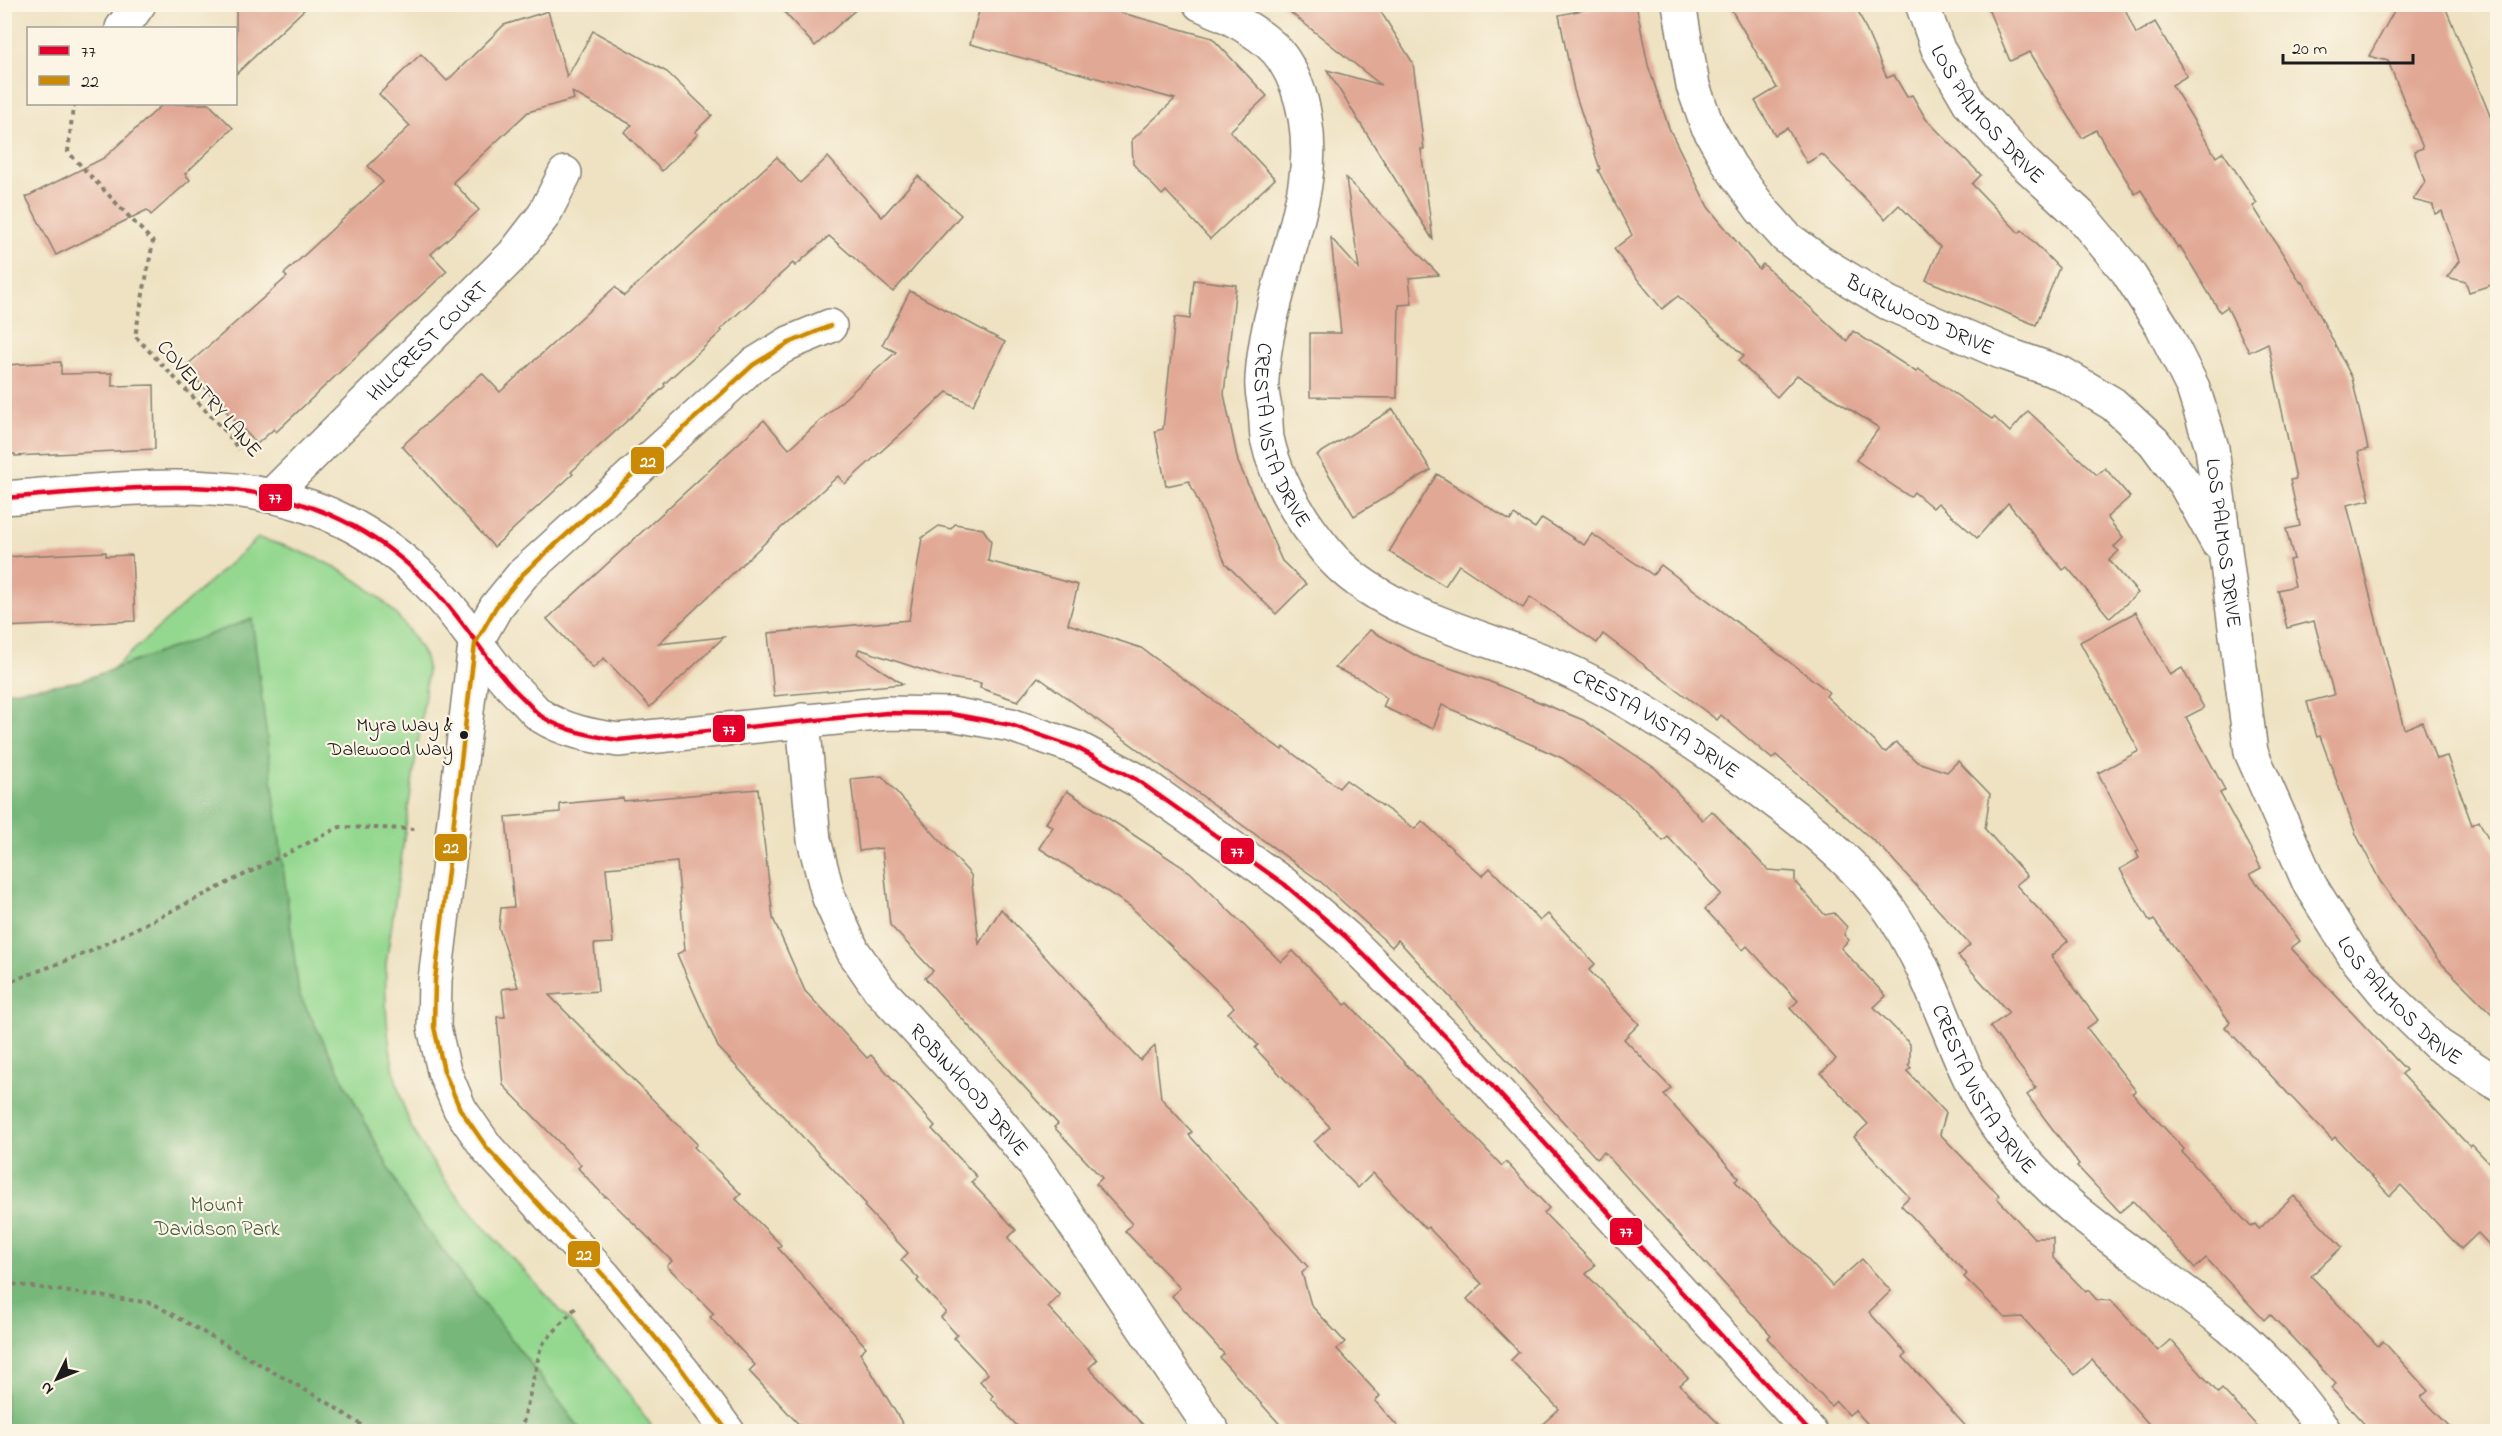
<svg xmlns="http://www.w3.org/2000/svg" width="2502" height="1436" font-family="'Indie Flower',sans-serif">
  <style>
    .green { fill: #94d890; stroke: #587a56; stroke-width: 1.5 }
    .forest { fill: #77b87a; stroke: #4a6a4b; stroke-width: 1.5 }
    .building { fill: #e1a895 }
    .lines { fill: none; stroke-linecap: round; stroke-linejoin: round }
    .street-casing { stroke: #857f6f; stroke-width: 36 }
    .path { stroke: #857f6f; stroke-width: 4; stroke-dasharray: 4.5 4.5; stroke-linecap: butt }
    .street { stroke: #fff; stroke-width: 33 }
    .bus-1-casing { stroke: #fcf5e5; stroke-width: 9 }
    .bus-2-casing { stroke: #fcf5e5; stroke-width: 9 }
    .bus-1 { stroke: #e4002b; stroke-width: 4.5 }
    .bus-2 { stroke: #cb8a06; stroke-width: 4.5 }
    .bus-dot { fill: #1c1c1c; stroke: #fcf5e5; stroke-width: 2 }
    .labels { text-anchor: middle; stroke-width: 4.5; stroke-linejoin: round; paint-order: stroke }
    .bus-label { font-size: 20px; fill: #1c1c1c; stroke: #fcf5e5; text-anchor: end }
    .street-label { font-size: 21px; fill: #1c1c1c; stroke: #fcf5e5 }
    .park-label { font-size: 21px; fill: #465e45; stroke: #fcf5e5 }
    .line-badge { stroke: #fcf5e5; stroke-width: 2 }
    .badge-label { font-size: 16px; text-anchor: middle; font-weight: bold; fill: #fff }
  </style>
  <rect width="100%" height="100%" fill="#fcf5e5"/>
  <filter id="ink" filterUnits="userSpaceOnUse"><feTurbulence type="fractalNoise" baseFrequency=".0167" numOctaves="2"/><feDisplacementMap in="SourceGraphic" scale="12" xChannelSelector="R" yChannelSelector="G"/><feConvolveMatrix kernelMatrix="1 2 1 2 8 2 1 2 1" color-interpolation-filters="sRGB"/></filter>
  <filter id="wash" filterUnits="userSpaceOnUse"><feTurbulence type="fractalNoise" baseFrequency=".008" numOctaves="4" result="noise"/><feDisplacementMap in="SourceGraphic" scale="24" xChannelSelector="R" yChannelSelector="G"/><feGaussianBlur stdDeviation="1.35" result="paint"/><feColorMatrix in="noise" values="0 0 0 0 0 0 0 0 0 0 0 0 0 0 0 0 0 1.4 0 .05"/><feComposite in="paint" operator="in"/></filter>
  <g filter="url(#wash)">
    <rect width="100%" height="100%" fill="#eee2c2"/>
    <!-- green -->
    <path class="green" d="M258 538C315 553 373 580 408 630 415 640 425 653 427 666 428 675 425 686 425 694L386 964C384 1018 389 1071 409 1121 412 1131 419 1140 424 1149 455 1200 498 1242 538 1286 581 1332 620 1380 655 1431H5L4 767Z"/>
    <!-- forest -->
    <path class="forest" d="M252 619 299 994 408 1205 582 1431H5V692L80 681Z"/>
    <g id="blocks">
      <!-- building -->
      <g class="building">
        <path d="M236 4H310L236 74Z"/>
        <path d="M813 4H862L815 46 785 13Z"/>
        <path d="M981 4H1090L1212 38 1267 96 1230 131 1275 179 1210 239 1166 191 1162 195 1133 164 1132 140 1175 99 970 44Z"/>
        <path d="M1280 4H1376L1413 63 1424 149H1421L1433 240 1327 70 1381 85Z"/>
        <path d="M1612 4H1636L1648 65 1669 128 1708 207 1759 269 1763 264 1847 341 1853 331 1916 372 1918 369 1992 419 1994 417 2010 432 2028 411 2097 475 2105 468 2130 497 2107 517 2123 538 2114 547 2119 551 2109 560 2138 593 2110 618 2067 567 2063 570 2008 503 1977 538 1938 503 1933 508 1914 492 1910 497 1856 460 1879 428 1797 375 1777 397 1738 361 1744 356 1678 296 1662 309 1625 264 1614 249 1632 235 1598 170 1600 169 1574 90 1559 15Z"/>
        <path d="M1728 4H1855L1887 78 1894 75 1907 97 1912 95 1926 119 1981 175 1972 184 2019 233 2022 230 2059 268 2036 325 1926 280 1940 247 1899 205 1885 219 1822 154 1807 163 1787 128 1775 135 1755 101 1777 88Z"/>
        <path d="M1986 4H2123L2136 34 2155 22 2187 76 2172 85 2216 157 2223 152 2257 203 2253 206 2301 283 2303 282 2352 378 2368 449 2358 452 2370 500 2347 505 2404 729 2422 722 2436 759 2447 756 2472 825 2479 821 2498 858V1020L2436 958 2380 881 2356 834 2320 736 2317 737 2307 702 2334 695 2314 621 2287 628 2278 590 2295 586 2289 560 2294 559 2286 529 2300 526 2290 480 2296 479 2268 343 2249 352 2227 307 2220 312 2180 246 2178 248 2141 190 2135 194 2096 130 2082 138 2030 52 2010 61Z"/>
        <path d="M2398 4H2444L2498 135V283L2469 292 2466 282 2447 277 2459 261 2442 211 2435 214 2433 205 2413 200 2425 182 2414 151 2423 148 2388 61 2369 56Z"/>
        <path d="M548 11 567 77 593 31 667 72 712 115 695 132 698 134 662 171 624 132 632 125 572 92 574 99 528 112 453 182 479 210 431 254 447 271 276 432 274 429 257 444 185 367 287 277 284 274 383 182 368 166 410 126 379 94 421 54 447 81 504 25Z"/>
        <path d="M163 104H209L233 128 185 174 190 180 151 215 147 210 56 255 26 197 104 158Z"/>
        <path d="M777 157 800 183 828 157 882 217 918 176 961 215 893 292 829 236 795 266 793 263 720 330 722 331 664 384 665 386 571 472 573 474 494 547 402 446 482 373 500 392 615 287 624 296Z"/>
        <path d="M1346 178 1439 275 1409 278 1412 304 1399 305 1397 398 1310 397V333H1341L1331 238 1359 269Z"/>
        <path d="M1194 280 1236 285 1224 394 1238 462 1282 561 1306 584 1276 614 1226 564 1189 481 1166 486 1155 431 1163 429 1175 317 1190 319Z"/>
        <path d="M910 291 1005 342 973 405 947 392 845 484 838 476 768 540 658 644 724 637 650 707 604 658 593 668 547 619 764 420 789 449 896 352 882 345Z"/>
        <path d="M61 362V374L112 373V386L154 385 155 449 15 456V454H4V365Z"/>
        <path d="M1393 409 1431 470 1354 516 1317 455Z"/>
        <path d="M1437 474 1510 521 1514 515 1535 528 1542 518 1584 545 1592 534 1653 575 1661 565 1829 692 1826 696 1875 742 1881 750 1886 752 1896 742 1917 762 1947 772 1958 761 1990 794 1985 829 2027 876 2016 885 2068 941 2051 956 2098 1020 2087 1028 2136 1091 2132 1093 2184 1149 2182 1152 2251 1227 2255 1224 2259 1229 2294 1196 2342 1247 2311 1276 2378 1346 2383 1341 2428 1391 2421 1397 2454 1431H2371L2331 1388 2336 1384 2270 1314 2264 1320 2206 1258 2195 1268 2133 1201 2120 1212 2077 1166 2079 1164 2027 1095 2036 1088 1990 1027 2009 1013 1958 956 1970 945 1885 851 1776 755 1772 759 1721 715 1717 720 1603 634 1597 643 1530 597 1523 608 1459 565 1445 586 1389 552Z"/>
        <path d="M955 524 983 529 991 541 988 561 1078 585 1068 624 1141 648 1282 750 1284 747 1339 788 1346 780 1415 829 1422 821 1482 876 1490 868 1540 921 1548 914 1595 964 1589 970 1639 1024 1624 1039 1671 1088 1664 1095 1739 1178 1735 1181 1832 1286 1862 1259 1891 1291 1869 1312 1906 1354 1903 1357 1970 1431H1874L1855 1410 1849 1415 1836 1401 1831 1406 1767 1338 1771 1335 1604 1152 1597 1159 1398 940 1392 947 1321 882 1038 677 1018 701 980 688 981 683 944 677 859 649 857 654 903 684 774 696 768 633 909 620 922 538 939 526 951 529Z"/>
        <path d="M106 552V556L132 555 135 621 4 627V557Z"/>
        <path d="M2136 612 2170 675 2182 668 2204 708 2186 717 2225 790 2220 793 2261 868 2250 874 2300 941 2291 948 2406 1070 2402 1074 2470 1147 2472 1145 2498 1172V1254L2478 1233 2461 1249 2401 1185 2390 1196 2335 1137 2332 1140 2225 1027 2230 1022 2154 920 2150 922 2120 869 2139 858 2136 852 2139 851 2098 773 2139 751 2080 642Z"/>
        <path d="M1370 630 1420 658 1488 681 1583 720 1656 769 1702 820 1712 811 1768 870 1795 872V882L1825 915 1834 913 1847 927 1844 935 1849 940 1841 948 1886 996 1874 1007 1910 1044V1063L1908 1065 1911 1068 1907 1071 1946 1113 1940 1134 1999 1195 1997 1198 2034 1238H2053V1258L2086 1292 2088 1290 2097 1300 2111 1301 2158 1351 2171 1340 2218 1393 2222 1389 2262 1431H2155L2092 1360 2075 1375 2022 1317 2005 1318 1964 1277 1967 1274 1901 1205 1909 1197 1854 1137 1868 1124 1821 1073 1836 1059 1790 1008 1798 1001 1747 946 1743 950 1705 909 1721 894 1668 837 1663 841 1629 804 1562 758 1442 705 1433 729 1383 707 1387 698 1360 679 1335 668Z"/>
        <path d="M882 776 971 875 979 944 1001 909 1140 1060 1155 1046 1161 1098 1192 1132 1189 1135 1308 1267 1302 1273 1311 1305 1345 1342 1337 1349 1380 1396 1375 1401 1402 1431H1286L1220 1358 1224 1354 1172 1296 1180 1288 1125 1231 1132 1224 1096 1184 1102 1178 1054 1127 1058 1124 925 978 933 971 890 925 882 848 859 851 851 779Z"/>
        <path d="M758 789 773 918 805 991 867 1058 871 1055 935 1126 932 1129 977 1177 971 1182 1016 1230 1008 1238 1060 1295 1048 1307 1097 1360 1089 1368 1149 1431H1022L991 1398 993 1396 980 1381 988 1374 954 1338 957 1335 941 1317 946 1312 917 1281 919 1279 901 1260 908 1253 864 1206 866 1204 718 1047 677 954 685 950 677 862 606 868 613 943 594 944 598 991 549 995 697 1144 694 1147 741 1194 736 1199 781 1245 778 1248 866 1347 860 1353 907 1431H805L749 1371 755 1365 710 1317 714 1314 667 1266 672 1261 606 1196 605 1197 578 1168 581 1165 503 1085 497 1017H505L502 989 518 987 499 928 501 908 514 907 506 817 560 812V804L623 798 624 801Z"/>
        <path d="M1067 791 1190 872 1281 962 1293 951 1345 1005 1348 1003 1502 1166 1506 1162 1549 1208 1544 1213 1595 1265 1586 1274 1688 1378 1680 1385 1726 1431H1535L1559 1409 1511 1360 1519 1352 1467 1299 1482 1284 1428 1227 1426 1229 1373 1173 1358 1188 1314 1142 1330 1127 1255 1048 1258 1045 1228 1013 1234 1007 1130 906 1039 848 1053 827 1046 823Z"/>
      </g>
    </g>
  </g>
  <g filter="url(#ink)">
    <use href="#blocks" fill-opacity="0" stroke="#857f6f" stroke-width="1.5"/>
    <g class="lines">
      <!-- street casing -->
      <g class="street-casing">
        <g id="street">
          <path id="s1" d="M1200 4C1226 15 1267 35 1283 59 1306 94 1312 143 1305 184 1295 249 1265 312 1262 379 1261 389 1263 398 1265 408 1266 418 1266 429 1267 438 1276 481 1300 519 1327 552 1382 619 1499 638 1575 674 1648 709 1721 760 1785 809 1822 837 1858 869 1886 905 1898 920 1908 940 1917 957 1947 1016 1963 1082 2004 1136 2065 1218 2155 1264 2231 1328 2266 1358 2299 1394 2325 1432"/>
          <path id="s2" d="M1679 4 1693 86 1707 125 1730 166 1761 209 1786 237 1820 262 1888 303 2003 353 2061 373 2113 404 2154 442 2185 484 2217 542"/>
          <path id="s3" d="M1922 4 1938 49 1970 104 2023 162 2079 214 2127 271 2162 326 2193 388 2212 448 2251 752 2310 885 2355 957 2384 992 2438 1045 2498 1084"/>
          <path d="M122 28 139 4"/>
          <path id="s4" d="M272 495 513 255 544 215 565 173"/>
          <path d="M4 498C162 487 303 458 427 582 464 618 487 665 525 700 530 705 535 712 541 716 564 731 592 736 618 740L887 713 951 714 1011 725 1077 748 1137 780 1284 884 1346 937 1462 1053 1810 1432"/>
          <path id="s5" d="M803 720 814 840 829 898 853 951 880 990 977 1095 1034 1164 1213 1432"/>
          <path d="M728 1432 683 1371 605 1277 487 1148 460 1109 444 1071 434 1027 435 980 475 644 496 607 523 574 753 365 789 343 830 326"/>
        </g>
      </g>
      <!-- path -->
      <g class="path">
        <path d="M76 104 73 108 68 152 153 242 135 336 227 433 239 450"/>
        <path d="M4 984 89 952 340 827 415 829"/>
        <path d="M4 1283 152 1303 330 1404 372 1432"/>
        <path d="M521 1432 541 1346 578 1305"/>
      </g>
      <!-- street -->
      <use href="#street" class="street"/>
      <!-- bus-1 casing -->
      <g class="bus-1-casing">
        <path id="bus-1" d="M4 498C162 487 303 458 427 582 464 618 487 665 525 700 530 705 535 712 541 716 564 731 592 736 618 740L887 713 951 714 1011 725 1077 748 1137 780 1284 884 1346 937 1462 1053 1810 1432"/>
      </g>
      <!-- bus-2 casing -->
      <g class="bus-2-casing">
        <path id="bus-2" d="M728 1432 683 1371 605 1277 487 1148 460 1109 444 1071 434 1027 435 980 475 644 496 607 523 574 753 365 789 343 830 326"/>
      </g>
      <!-- bus-1 -->
      <use href="#bus-1" class="bus-1"/>
      <!-- bus-2 -->
      <use href="#bus-2" class="bus-2"/>
    </g>
  </g>
  <!-- markers -->
  <circle class="bus-dot" cx="464" cy="735" r="5"/>
  <g class="labels">
    <!-- bus labels -->
    <g class="bus-label">
      <text x="453" y="731">Myra Way &amp;<tspan x="453" dy="24">Dalewood Way</tspan></text>
    </g>
    <!-- street labels -->
    <g class="street-label">
      <text dy="7" stroke="none"><textPath href="#s3" startOffset="130">LOS PALMOS DRIVE</textPath></text>
      <text dy="7" stroke="none"><textPath href="#s2" startOffset="418">BURLWOOD DRIVE</textPath></text>
      <text dy="7" stroke="none"><textPath href="#s4" startOffset="219">HILLCREST COURT</textPath></text>
      <text transform="translate(210 398) rotate(49)" y="7">COVENTRY LANE</text>
      <text dy="7" stroke="none"><textPath href="#s1" startOffset="490">CRESTA VISTA DRIVE</textPath></text>
      <text dy="7" stroke="none"><textPath href="#s3" startOffset="634">LOS PALMOS DRIVE</textPath></text>
      <text dy="7" stroke="none"><textPath href="#s1" startOffset="994">CRESTA VISTA DRIVE</textPath></text>
      <text dy="7" stroke="none"><textPath href="#s3" startOffset="1138">LOS PALMOS DRIVE</textPath></text>
      <text dy="7" stroke="none"><textPath href="#s1" startOffset="1498">CRESTA VISTA DRIVE</textPath></text>
      <text dy="7" stroke="none"><textPath href="#s5" startOffset="420">ROBINHOOD DRIVE</textPath></text>
    </g>
    <!-- park labels -->
    <g class="park-label">
      <text x="217" y="1211">Mount<tspan x="217" dy="24">Davidson Park</tspan></text>
    </g>
  </g>
  <g class="line-badge">
    <rect x="630" y="446" width="35" height="29" rx="6" fill="#cb8a06"/>
    <rect x="258" y="483" width="35" height="29" rx="6" fill="#e4002b"/>
    <rect x="712" y="714" width="34" height="29" rx="6" fill="#e4002b"/>
    <rect x="434" y="833" width="34" height="29" rx="6" fill="#cb8a06"/>
    <rect x="1220" y="837" width="35" height="28" rx="6" fill="#e4002b"/>
    <rect x="1609" y="1217" width="34" height="29" rx="6" fill="#e4002b"/>
    <rect x="567" y="1240" width="34" height="28" rx="6" fill="#cb8a06"/>
  </g>
  <g class="badge-label">
    <text x="648" y="467">22</text>
    <text x="275" y="503">77</text>
    <text x="729" y="735">77</text>
    <text x="451" y="853">22</text>
    <text x="1237" y="857">77</text>
    <text x="1626" y="1237">77</text>
    <text x="584" y="1260">22</text>
  </g>
  <!-- margin -->
  <rect width="2502" height="1436" fill="none" stroke="#fcf5e5" stroke-width="24"/>
  <!-- legend -->
  <rect x="27" y="27" width="210" height="78" fill="#fcf5e5" stroke="#a29e95" stroke-width="1.5"/>
  <rect x="39" y="46" width="30" height="9" fill="#e4002b" stroke="#a29e95" stroke-width="1.5"/>
  <text x="81" y="57" font-size="18" fill="#1c1c1c">77</text>
  <rect x="39" y="76" width="30" height="9" fill="#cb8a06" stroke="#a29e95" stroke-width="1.5"/>
  <text x="81" y="87" font-size="18" fill="#1c1c1c">22</text>
  <!-- north arrow -->
  <g transform="translate(57 1379) rotate(227)" stroke="#fcf5e5" stroke-width="4.5" paint-order="stroke">
  <path d="M0-4.5L10 22L0 15L-10 22Z" fill="#1c1c1c"/>
  <text y="-9" font-size="16" font-weight="bold" text-anchor="middle" fill="#1c1c1c">N</text>
  </g>
  <!-- scale -->
  <path d="M2283 54v9h130v-9" fill="none" stroke="#1c1c1c" stroke-width="3"/>
  <text x="2292" y="54" font-size="18" fill="#1c1c1c" stroke="#fcf5e5" stroke-width="4.5" paint-order="stroke">20 m</text>
</svg>
